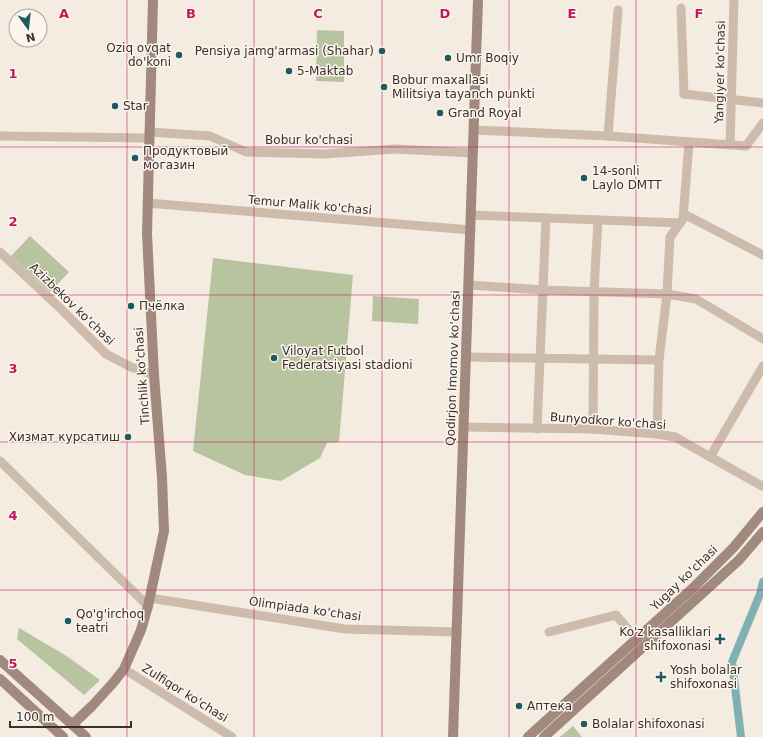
<svg xmlns="http://www.w3.org/2000/svg" width="763" height="737" font-family="'DejaVu Sans',sans-serif">
  <style>
    .green { fill: #b8c4a0 }
    .lines { fill: none; stroke-linecap: round; stroke-linejoin: round }
    .canal { stroke: #7fb0b2; stroke-width: 8 }
    .street { stroke: #cdbbac; stroke-width: 9 }
    .secondary { stroke: #a18a7d; stroke-width: 10 }
    .grid { fill: none; stroke: #c2185b; stroke-width: 1; stroke-opacity: 0.55 }
    .poi-dot { fill: #1f5a5e; stroke: #fbf5ee; stroke-width: 1.5 }
    .labels { text-anchor: middle; stroke-width: 3; stroke-linejoin: round; paint-order: stroke }
    .poi-label { font-size: 12px; fill: #3b302b; stroke: #fbf5ee; text-anchor: start }
    .street-label { font-size: 12px; fill: #3b302b; stroke: #fbf5ee }
    .grid-label { font-size: 13px; text-anchor: middle; font-weight: bold; fill: #c2185b; stroke: #fbf5ee; stroke-width: 3; stroke-linejoin: round; paint-order: stroke }
  </style>
  <rect width="100%" height="100%" fill="#f4ebe1"/>
  <!-- green -->
  <g class="green">
    <path d="M317 30 344 31V82L316 81Z"/>
    <path d="M30 236 69 272 50 292 11 256Z"/>
    <path d="M213 258 353 275 339 442 327 443 320 458 281 481 245 475 193 451Z"/>
    <path d="M373 296 419 299 418 324 372 321Z"/>
    <path d="M19 628 65 655 100 680 84 695 17 639Z"/>
    <path d="M573 726 582 737H560Z"/>
  </g>
  <g class="lines">
    <!-- canal -->
    <path class="canal" d="M741 737 732 662 760 594 763 582"/>
    <!-- street -->
    <g class="street">
      <path d="M681 8 684 94 763 103"/>
      <path d="M474 130 608 136 746 146 763 123"/>
      <path d="M149 132 210 136 246 152 325 154 396 149 473 153"/>
      <path d="M0 136 148 138"/>
      <path d="M608 136 618 10"/>
      <path d="M730 145 734 0"/>
      <path d="M147 203 471 230"/>
      <path d="M684 214 763 255"/>
      <path d="M471 215 680 223"/>
      <path d="M0 252 60 308 106 354 131 367 154 375"/>
      <path d="M469 285 543 290 667 294 696 299 763 339"/>
      <path d="M466 357 659 360"/>
      <path d="M464 427 593 429 657 434 675 437 762 486 763 485"/>
      <path d="M537 429 546 218"/>
      <path d="M593 429 594 291 598 220"/>
      <path d="M657 434 659 360 667 294 670 237 683 219 689 142"/>
      <path d="M710 457 763 366"/>
      <path d="M0 461 148 606"/>
      <path d="M150 598 345 629 457 632"/>
      <path d="M549 632 616 615 637 640"/>
      <path d="M124 669 232 737"/>
    </g>
    <!-- secondary -->
    <g class="secondary">
      <path d="M0 660 86 737"/>
      <path d="M0 679 63 737"/>
      <path d="M73 724 92 706 113 683 124 669 141 630 148 606 164 531 162 478 154 375 147 234 153 0"/>
      <path d="M453 737 478 0"/>
      <path d="M528 737 693 588 734 547 763 512"/>
      <path d="M544 737 739 560 763 532"/>
    </g>
  </g>
  <!-- grid -->
  <path class="grid" d="M127 0V737M254 0V737M382 0V737M509 0V737M636 0V737M0 147H763M0 295H763M0 442H763M0 590H763"/>
  <!-- markers -->
  <g class="poi-dot">
    <circle cx="382" cy="51" r="4"/>
    <circle cx="179" cy="55" r="4"/>
    <circle cx="448" cy="58" r="4"/>
    <circle cx="289" cy="71" r="4"/>
    <circle cx="384" cy="87" r="4"/>
    <circle cx="115" cy="106" r="4"/>
    <circle cx="440" cy="113" r="4"/>
    <circle cx="135" cy="158" r="4"/>
    <circle cx="584" cy="178" r="4"/>
    <circle cx="131" cy="306" r="4"/>
    <circle cx="274" cy="358" r="4"/>
    <circle cx="128" cy="437" r="4"/>
    <circle cx="68" cy="621" r="4"/>
    <path d="M718 633h4v4h4v4h-4v4h-4v-4h-4v-4h4z"/>
    <path d="M659 671h4v4h4v4h-4v4h-4v-4h-4v-4h4z"/>
    <circle cx="519" cy="706" r="4"/>
    <circle cx="584" cy="724" r="4"/>
  </g>
  <g class="labels">
    <!-- poi labels -->
    <g class="poi-label">
      <text x="171" y="52" text-anchor="end">Oziq ovqat<tspan x="171" dy="14">do'koni</tspan></text>
      <text x="374" y="55" text-anchor="end">Pensiya jamg'armasi (Shahar)</text>
      <text x="456" y="62">Umr Boqiy</text>
      <text x="297" y="75">5-Maktab</text>
      <text x="392" y="84">Bobur maxallasi<tspan x="392" dy="14">Militsiya tayanch punkti</tspan></text>
      <text x="123" y="110">Star</text>
      <text x="448" y="117">Grand Royal</text>
      <text x="143" y="155">Продуктовый<tspan x="143" dy="14">могазин</tspan></text>
      <text x="592" y="175">14-sonli<tspan x="592" dy="14">Laylo DMTT</tspan></text>
      <text x="139" y="310">Пчёлка</text>
      <text x="282" y="355">Viloyat Futbol<tspan x="282" dy="14">Federatsiyasi stadioni</tspan></text>
      <text x="120" y="441" text-anchor="end">Хизмат курсатиш</text>
      <text x="76" y="618">Qo'g'irchoq<tspan x="76" dy="14">teatri</tspan></text>
      <text x="711" y="636" text-anchor="end">Ko'z kasalliklari<tspan x="711" dy="14">shifoxonasi</tspan></text>
      <text x="670" y="674">Yosh bolalar<tspan x="670" dy="14">shifoxonasi</tspan></text>
      <text x="527" y="710">Аптека</text>
      <text x="592" y="728">Bolalar shifoxonasi</text>
    </g>
    <!-- street labels -->
    <g class="street-label">
      <text transform="translate(720 72) rotate(-89)" y="4">Yangiyer ko'chasi</text>
      <text x="309" y="144">Bobur ko'chasi</text>
      <text transform="translate(310 205) rotate(5)" y="4">Temur Malik ko'chasi</text>
      <text transform="translate(72 304) rotate(44)" y="4">Azizbekov ko'chasi</text>
      <text transform="translate(453 368) rotate(-88)" y="4">Qodirjon Imomov ko'chasi</text>
      <text transform="translate(142 376) rotate(-94)" y="4">Tinchlik ko'chasi</text>
      <text transform="translate(608 421) rotate(4)" y="4">Bunyodkor ko'chasi</text>
      <text transform="translate(684 578) rotate(-44)" y="4">Yugay ko'chasi</text>
      <text transform="translate(305 609) rotate(8)" y="4">Olimpiada ko'chasi</text>
      <text transform="translate(185 693) rotate(32)" y="4">Zulfiqor ko'chasi</text>
    </g>
  </g>
  <g class="grid-label">
    <text x="64" y="18">A</text>
    <text x="191" y="18">B</text>
    <text x="318" y="18">C</text>
    <text x="445" y="18">D</text>
    <text x="572" y="18">E</text>
    <text x="699" y="18">F</text>
    <text x="13" y="78">1</text>
    <text x="13" y="226">2</text>
    <text x="13" y="373">3</text>
    <text x="13" y="520">4</text>
    <text x="13" y="668">5</text>
  </g>
  <!-- north arrow -->
  <g transform="translate(28 28) rotate(165)"><circle r="19" fill="#fbf5ee" stroke="#aea6a0"/>
  <path d="M0-3L7 15L0 10L-7 15Z" fill="#1f5a5e"/>
  <text y="-6" font-size="11" font-weight="bold" text-anchor="middle" fill="#3b302b">N</text>
  </g>
  <!-- scale -->
  <path d="M10 721v6h121v-6" fill="none" stroke="#3b302b" stroke-width="2"/>
  <text x="16" y="721" font-size="12" fill="#3b302b" stroke="#fbf5ee" stroke-width="3" paint-order="stroke">100 m</text>
</svg>
